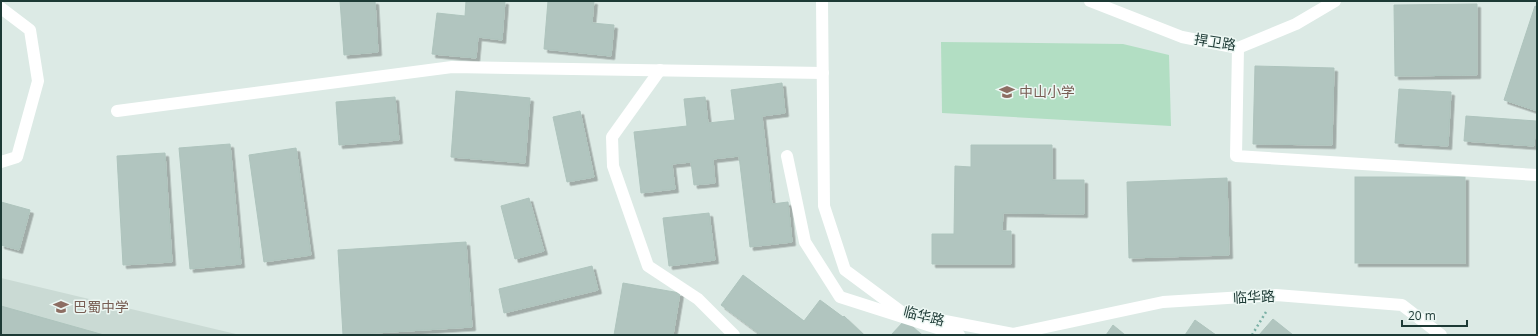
<svg xmlns="http://www.w3.org/2000/svg" width="1538" height="336" font-family="'Open Sans','Noto Sans SC',sans-serif">
  <style>
    .built { fill: #cadad4 }
    .green { fill: #b2dec3 }
    .building { fill: #b1c5bf; stroke: #aec4bd; filter: url(#shadow) }
    .lines { fill: none; stroke-linecap: round; stroke-linejoin: round }
    .path { stroke: #7ab0a5; stroke-width: 2.5; stroke-dasharray: 2 3; stroke-linecap: butt }
    .lane { stroke: #fff; stroke-width: 12 }
    .street { stroke: #fff; stroke-width: 12 }
    .secondary { stroke: #fff; stroke-width: 12 }
    .labels { text-anchor: middle; stroke-width: 3; stroke-linejoin: round; paint-order: stroke }
    .street-label { font-size: 14px; fill: #1d3a35; stroke: #ecf7f3 }
    .education-label { font-size: 14px; fill: #785e54; stroke: #ecf7f3; text-anchor: start }
  </style>
  <defs>
    <filter id="shadow"><feDropShadow dx="3.5" dy="3.5" stdDeviation="0" flood-color="#0004"/></filter>
  </defs>
  <rect width="100%" height="100%" fill="#dceae5"/>
  <!-- built -->
  <path class="built" d="M1 278 240 335H1Z"/>
  <!-- green -->
  <path class="green" d="M941 42 1123 44 1169 55 1171 126 942 113Z"/>
  <!-- building -->
  <g class="building">
    <path d="M340 1H375L378 52 344 55Z"/>
    <path d="M466 1H505L502 40 478 37 476 58 432 54 437 13 465 16Z"/>
    <path d="M548 1H594L592 23 614 25 611 56 544 49Z"/>
    <path d="M1477 4V75L1395 76 1394 5Z"/>
    <path d="M1535 6 1537 7V111L1504 100Z"/>
    <path d="M1255 66 1334 68 1332 145 1253 144Z"/>
    <path d="M782 83 785 113 762 116 772 204 788 202 792 242 750 247 739 156 713 159 715 183 694 185 691 162 672 164 675 189 641 193 634 132 687 126 684 99 705 97 708 123 735 120 731 90Z"/>
    <path d="M1399 89 1451 92 1448 146 1395 143Z"/>
    <path d="M456 91 530 98 525 163 451 157Z"/>
    <path d="M395 97 399 140 339 145 336 102Z"/>
    <path d="M580 111 594 177 567 182 553 117Z"/>
    <path d="M1466 116 1536 121 1534 146 1464 141Z"/>
    <path d="M230 144 241 264 190 269 179 148Z"/>
    <path d="M971 145H1052V180H1084V214L1003 213 1002 231H1011V264H932V234H954L955 166 971 167Z"/>
    <path d="M296 148 311 255 264 262 249 155Z"/>
    <path d="M165 153 172 262 123 265 117 156Z"/>
    <rect x="1355" y="177" width="110" height="86"/>
    <path d="M1227 178 1229 255 1129 258 1127 182Z"/>
    <path d="M529 198 544 251 515 259 501 206Z"/>
    <path d="M1 202 30 210 19 250 1 245Z"/>
    <path d="M709 213 715 260 669 266 663 218Z"/>
    <path d="M466 242 472 327 343 335 338 250Z"/>
    <path d="M592 266 598 290 504 313 499 289Z"/>
    <path d="M743 275 804 321 820 300 843 317 844 316 864 335H761L721 305Z"/>
    <path d="M623 283 680 293 673 335H614Z"/>
    <path d="M1 306 104 335H1Z"/>
    <path d="M1273 319 1293 335H1259Z"/>
    <path d="M905 320 922 335H891Z"/>
    <path d="M1195 320 1216 335H1185Z"/>
    <path d="M1113 325 1125 335H1106Z"/>
  </g>
  <g class="lines">
    <!-- path -->
    <path class="path" d="M1252 335 1266 312"/>
    <!-- lane -->
    <g class="lane">
      <path d="M1 8 30 30 38 81 17 157 1 162"/>
      <path d="M660 70 612 137 613 166 648 266 698 299 734 335"/>
      <path d="M787 156 805 242 840 297 959 335"/>
    </g>
    <!-- street -->
    <g class="street">
      <path d="M822 1 824 206 845 270 903 313 1013 334 1163 302 1276 295 1402 305 1441 335"/>
      <path d="M1238 48 1236 156 1537 175"/>
      <path d="M117 111 452 67 823 73"/>
    </g>
    <!-- secondary -->
    <path class="secondary" d="M1090 1 1182 37 1238 48 1296 24 1335 1"/>
  </g>
  <!-- icons -->
  <defs>
    <g id="school-bare" transform="scale(1.2)"><path d="M0-5L7-2L0 1L-7-2ZM-4 1L0 2.5L4 1V4Q0 6-4 4Z" fill="#8d6e63" stroke="#ecf7f3" stroke-width="2.5" paint-order="stroke"/></g>
  </defs>
  <g fill-rule="evenodd">
    <use href="#school-bare" x="1007" y="92"/>
    <use href="#school-bare" x="61" y="307"/>
  </g>
  <g class="labels">
    <!-- street labels -->
    <g class="street-label">
      <text transform="translate(1215 42) rotate(9)" y="5">捍卫路</text>
      <text transform="translate(1254 297) rotate(-3)" y="5">临华路</text>
      <text transform="translate(924 316) rotate(14)" y="5">临华路</text>
    </g>
    <!-- education labels -->
    <g class="education-label">
      <text x="1019" y="97">中山小学</text>
      <text x="73" y="312">巴蜀中学</text>
    </g>
  </g>
  <!-- border -->
  <rect width="1538" height="336" fill="none" stroke="#1d3a35" stroke-width="4"/>
  <!-- scale -->
  <path d="M1402 320v6h65v-6" fill="none" stroke="#1d3a35" stroke-width="2"/>
  <text x="1408" y="320" font-size="12" fill="#1d3a35" stroke="#ecf7f3" stroke-width="3" paint-order="stroke">20 m</text>
</svg>
